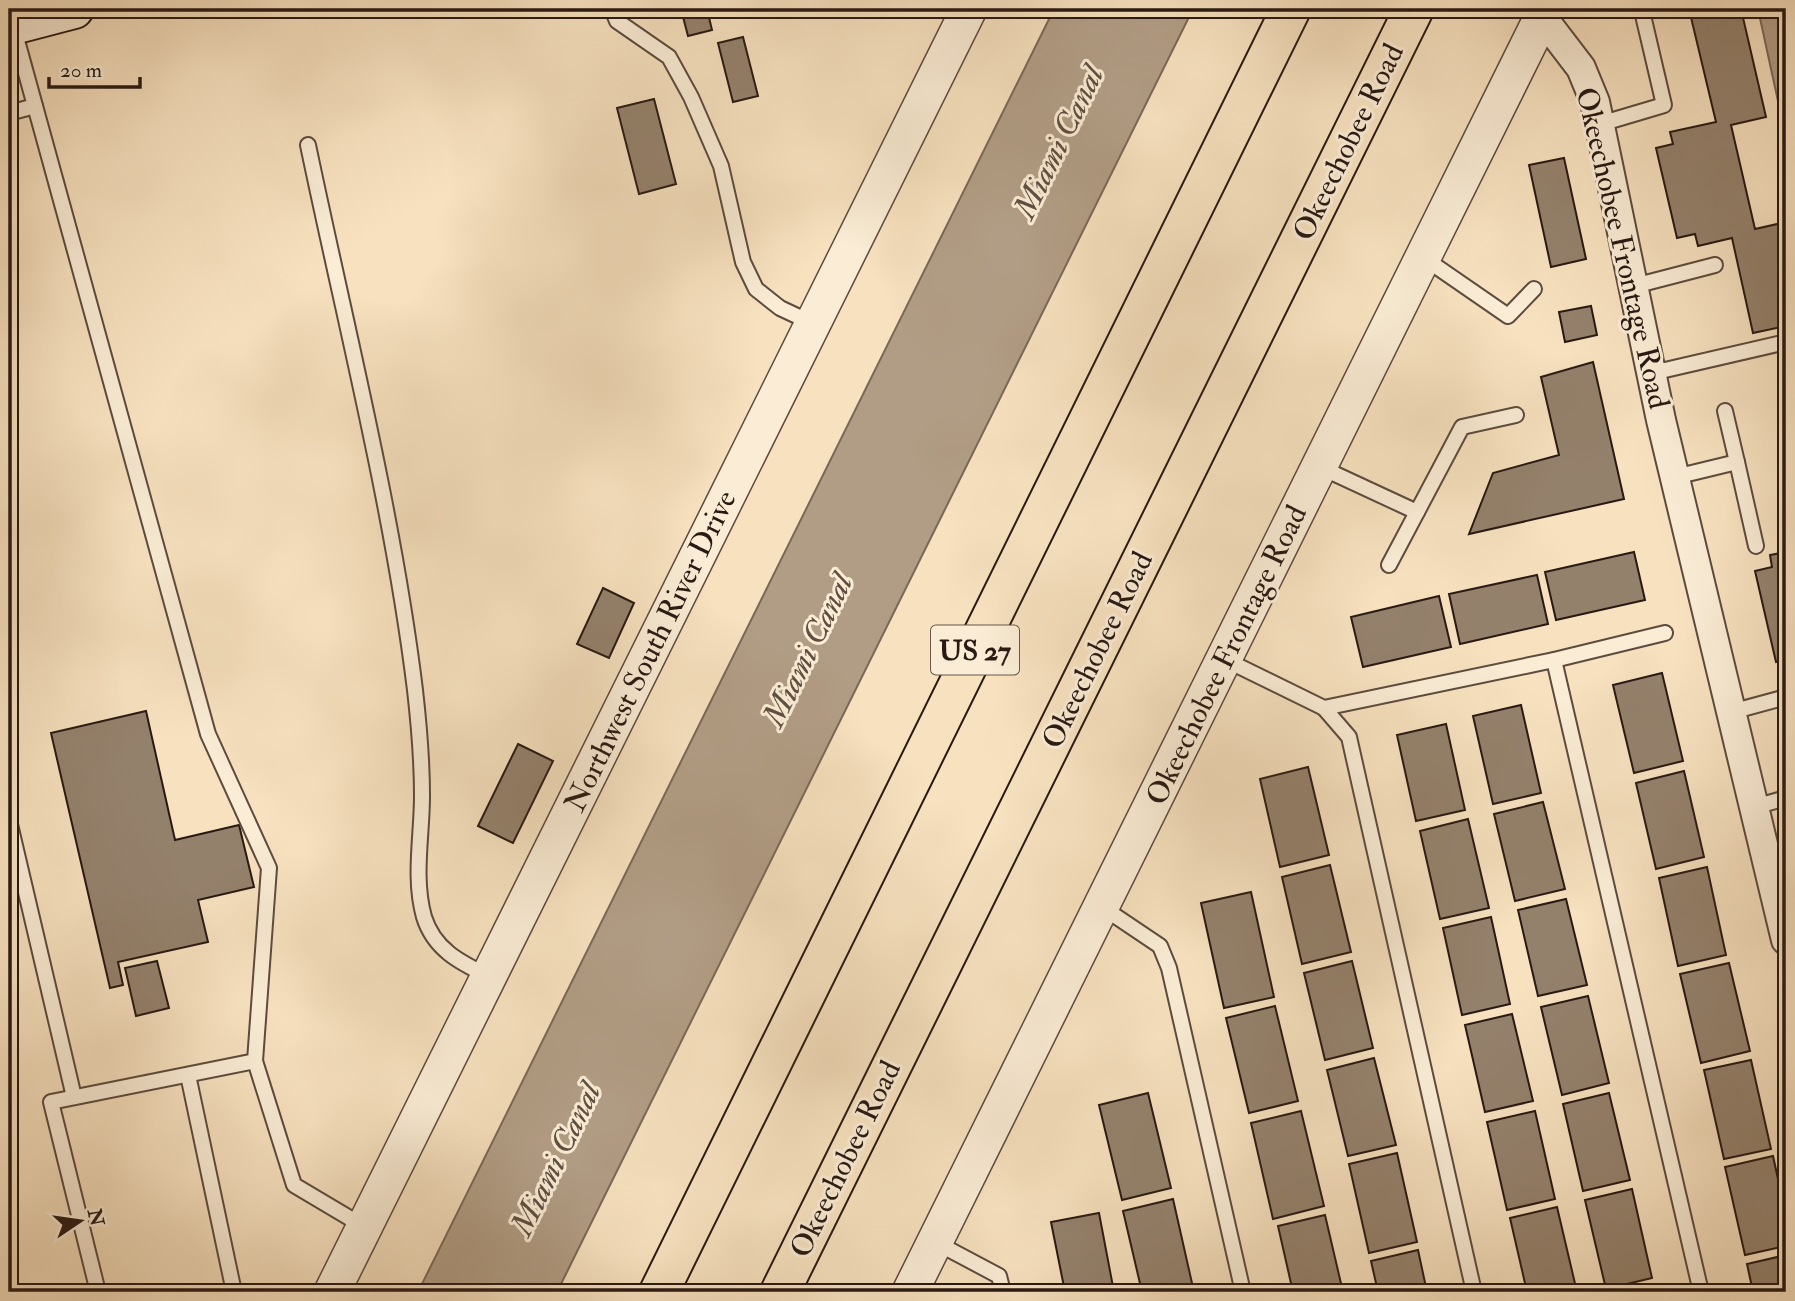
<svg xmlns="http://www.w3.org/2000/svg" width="1795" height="1301" font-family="'IM FELL Double Pica',serif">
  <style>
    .water { fill: #b19d85; stroke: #7a6857; stroke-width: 2 }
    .building { fill: #94816c; stroke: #281913; stroke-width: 2 }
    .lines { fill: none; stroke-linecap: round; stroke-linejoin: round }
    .service-casing { stroke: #5c4b3e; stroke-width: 18 }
    .minor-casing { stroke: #5c4b3e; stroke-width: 32 }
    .tertiary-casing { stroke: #5c4b3e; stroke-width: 38 }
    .secondary-casing { stroke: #281913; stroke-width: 42 }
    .trunk-casing { stroke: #281913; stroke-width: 42 }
    .path { stroke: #281913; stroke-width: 4.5; stroke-dasharray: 5 3.5; stroke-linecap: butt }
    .service { stroke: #faecd5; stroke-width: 14 }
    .minor { stroke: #faecd5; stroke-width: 28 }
    .tertiary { stroke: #faecd5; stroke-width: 35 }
    .secondary { stroke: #faecd5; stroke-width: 38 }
    .trunk { stroke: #f7e1bf; stroke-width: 38 }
    .labels { text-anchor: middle; stroke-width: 6; stroke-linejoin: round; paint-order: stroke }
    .shield { fill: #faecd5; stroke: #67584d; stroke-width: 2 }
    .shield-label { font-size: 28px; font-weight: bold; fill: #281913 }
    .street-label { font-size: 30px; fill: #281913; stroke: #faecd5 }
    .water-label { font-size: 32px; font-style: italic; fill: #5f4e41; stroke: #faecd5 }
  </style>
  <rect width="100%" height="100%" fill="#f7e1bf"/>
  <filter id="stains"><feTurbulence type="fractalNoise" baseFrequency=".00286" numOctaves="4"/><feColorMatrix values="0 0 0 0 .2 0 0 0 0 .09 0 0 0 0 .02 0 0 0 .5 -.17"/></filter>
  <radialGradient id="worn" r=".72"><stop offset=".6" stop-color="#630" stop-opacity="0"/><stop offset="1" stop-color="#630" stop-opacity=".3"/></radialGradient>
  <!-- water -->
  <g class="water">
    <path d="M1054 9H1193L557 1292H418Z"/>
    <path d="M1758 9H1786V138Z"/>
  </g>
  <!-- building -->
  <g class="building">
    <path d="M681 9H707L712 30 688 36Z"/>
    <path d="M1689 9H1741L1766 117 1731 125 1755 229 1786 222V326L1753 333 1732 238 1698 246 1695 234 1677 238 1656 148 1673 144 1670 132 1716 122Z"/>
    <path d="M743 37 758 96 733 102 718 43Z"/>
    <path d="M654 99 676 184 639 194 617 108Z"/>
    <path d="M1564 158 1586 259 1551 267 1529 165Z"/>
    <path d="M1591 306 1597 335 1565 342 1559 312Z"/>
    <path d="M1593 362 1624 499 1469 534 1493 473 1559 455 1541 377Z"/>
    <path d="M1634 552 1645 600 1556 620 1545 572Z"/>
    <path d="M1786 552V660L1776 662 1755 571 1772 567 1770 555Z"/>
    <path d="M1537 575 1548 624 1460 644 1449 594Z"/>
    <path d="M603 588 634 603 609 658 577 644Z"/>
    <path d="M1439 596 1451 647 1363 667 1351 617Z"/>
    <path d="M1662 673 1683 761 1634 773 1613 685Z"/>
    <path d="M1521 705 1541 793 1493 804 1473 716Z"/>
    <path d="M146 711 175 840 239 825 254 887 198 900 208 942 118 962 123 985 110 988 51 733Z"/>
    <path d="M1446 724 1465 810 1416 821 1397 735Z"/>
    <path d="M518 744 553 761 513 843 478 826Z"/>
    <path d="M1308 767 1329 855 1280 867 1260 779Z"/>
    <path d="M1684 771 1704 857 1656 869 1636 783Z"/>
    <path d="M1543 802 1565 889 1515 901 1494 814Z"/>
    <path d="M1468 819 1489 908 1440 919 1420 831Z"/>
    <path d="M1330 865 1351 952 1302 964 1282 877Z"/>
    <path d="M1707 867 1726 955 1678 966 1659 878Z"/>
    <path d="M1251 892 1274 997 1224 1008 1201 903Z"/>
    <path d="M1566 899 1587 985 1538 996 1518 910Z"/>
    <path d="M1491 917 1510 1004 1462 1015 1443 928Z"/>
    <path d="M157 961 169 1008 136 1016 125 968Z"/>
    <path d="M1352 961 1373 1048 1325 1060 1304 973Z"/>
    <path d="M1729 963 1750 1051 1701 1063 1680 974Z"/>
    <path d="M1588 996 1609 1083 1562 1095 1541 1007Z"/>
    <path d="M1275 1006 1298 1101 1249 1113 1226 1018Z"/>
    <path d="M1512 1014 1533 1101 1485 1112 1465 1025Z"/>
    <path d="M1374 1058 1396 1145 1348 1156 1327 1070Z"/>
    <path d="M1751 1060 1771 1149 1724 1159 1704 1070Z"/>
    <path d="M1148 1093 1171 1188 1122 1200 1099 1105Z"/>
    <path d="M1609 1093 1630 1180 1583 1191 1563 1104Z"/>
    <path d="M1301 1111 1324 1206 1273 1219 1251 1123Z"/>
    <path d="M1535 1111 1555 1199 1507 1210 1487 1122Z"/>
    <path d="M1397 1153 1417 1242 1369 1253 1349 1164Z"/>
    <path d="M1773 1156 1786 1216V1246L1745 1255 1725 1167Z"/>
    <path d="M1632 1189 1652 1278 1606 1289 1585 1200Z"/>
    <path d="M1173 1199 1194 1292H1142L1123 1211Z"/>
    <path d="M1557 1207 1577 1292H1527L1510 1218Z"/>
    <path d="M1099 1213 1114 1292H1065L1051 1222Z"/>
    <path d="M1325 1215 1343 1292H1293L1278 1226Z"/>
    <path d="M1418 1250 1427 1292H1378L1371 1261Z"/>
    <path d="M1786 1255V1292H1753L1747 1264Z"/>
  </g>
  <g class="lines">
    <!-- service casing -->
    <g class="service-casing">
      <g id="service">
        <path d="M612 9 617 21 669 57 691 97 721 166 743 262 756 289 780 308 812 323"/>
        <path d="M13 26 208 734 269 868 255 1061"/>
        <path d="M9 113 35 106"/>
        <path d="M1600 124 1664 105 1642 11"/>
        <path d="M308 145C345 323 393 510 415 690 419 725 422 761 422 796 422 836 413 878 424 917 434 949 459 962 488 976"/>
        <path d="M1424 258 1508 316 1534 289"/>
        <path d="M1634 286 1715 265"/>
        <path d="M1652 373 1786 342"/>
        <path d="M1725 411 1737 462"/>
        <path d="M1320 467 1417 512"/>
        <path d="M1675 477 1737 462 1756 546"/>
        <path d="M1389 565 1462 427 1516 415"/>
        <path d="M1224 659 1324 708 1554 660 1665 633"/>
        <path d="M1554 660 1701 1292"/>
        <path d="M1324 708 1349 737 1474 1292"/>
        <path d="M1731 712 1786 697"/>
        <path d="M1754 807 1786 798"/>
        <path d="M9 820 74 1097"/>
        <path d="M1102 907 1160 946 1169 968 1243 1292"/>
        <path d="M188 1075 234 1292"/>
        <path d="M935 1242 999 1276 1003 1292"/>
        <path d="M98 1292 51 1102 255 1061 294 1185 363 1226"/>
      </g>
    </g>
    <!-- minor casing -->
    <g class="minor-casing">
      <path id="minor" d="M1542 17 1581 68 1595 102 1661 420 1786 940"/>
    </g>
    <!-- tertiary casing -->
    <g class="tertiary-casing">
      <g id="tertiary">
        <path d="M332 1292 969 9"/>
        <path d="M910 1292 1546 9"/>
      </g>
    </g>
    <!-- secondary casing -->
    <g class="secondary-casing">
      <path id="secondary" d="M9 26 74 9"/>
    </g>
    <!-- trunk casing -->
    <g class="trunk-casing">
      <g id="trunk">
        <path d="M659 1292 1291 9"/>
        <path d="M780 1292 1414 9"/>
      </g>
    </g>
    <!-- path -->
    <path class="path" d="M1579 18 1583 9"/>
    <!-- service -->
    <use href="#service" class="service"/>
    <!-- minor -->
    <use href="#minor" class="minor"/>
    <!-- tertiary -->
    <use href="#tertiary" class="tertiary"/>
    <!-- secondary -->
    <use href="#secondary" class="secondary"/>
    <!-- trunk -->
    <use href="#trunk" class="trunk"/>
  </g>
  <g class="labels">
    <!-- shield labels -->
    <rect class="shield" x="931" y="625.5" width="88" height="49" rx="5"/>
    <g class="shield-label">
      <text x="975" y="660">US 27</text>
    </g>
    <!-- street labels -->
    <g class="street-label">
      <text transform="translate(1348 142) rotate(-64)" y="10">Okeechobee Road</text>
      <text transform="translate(1623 248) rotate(77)" y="10">Okeechobee Frontage Road</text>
      <text transform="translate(1097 650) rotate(-64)" y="10">Okeechobee Road</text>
      <text transform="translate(650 651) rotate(-64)" y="10">Northwest South River Drive</text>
      <text transform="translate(1226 655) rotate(-64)" y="10">Okeechobee Frontage Road</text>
      <text transform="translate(845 1159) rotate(-64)" y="10">Okeechobee Road</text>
    </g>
    <!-- water labels -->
    <g class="water-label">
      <text transform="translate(1058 142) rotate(-64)" y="11">Miami Canal</text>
      <text transform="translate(807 650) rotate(-64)" y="11">Miami Canal</text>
      <text transform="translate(555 1159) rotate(-64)" y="11">Miami Canal</text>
    </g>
  </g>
  <!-- margin -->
  <rect width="1795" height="1301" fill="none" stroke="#f7e1bf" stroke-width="35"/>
  <rect x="10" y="10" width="1774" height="1280" fill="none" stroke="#281913" stroke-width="3.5"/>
  <rect x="18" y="18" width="1760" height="1266" fill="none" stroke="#281913" stroke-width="2"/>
  <!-- north arrow -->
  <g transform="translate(80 1221) rotate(77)" stroke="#faecd5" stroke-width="5" paint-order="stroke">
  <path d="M0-5L12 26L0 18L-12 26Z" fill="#281913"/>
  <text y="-10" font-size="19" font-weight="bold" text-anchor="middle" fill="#281913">N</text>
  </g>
  <!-- scale -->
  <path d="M49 77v10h91v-10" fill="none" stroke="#281913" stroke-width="3.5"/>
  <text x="60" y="77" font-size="21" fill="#281913" stroke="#faecd5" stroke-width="5" paint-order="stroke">20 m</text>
  <rect width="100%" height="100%" filter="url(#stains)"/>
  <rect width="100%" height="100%" fill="url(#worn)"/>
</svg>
